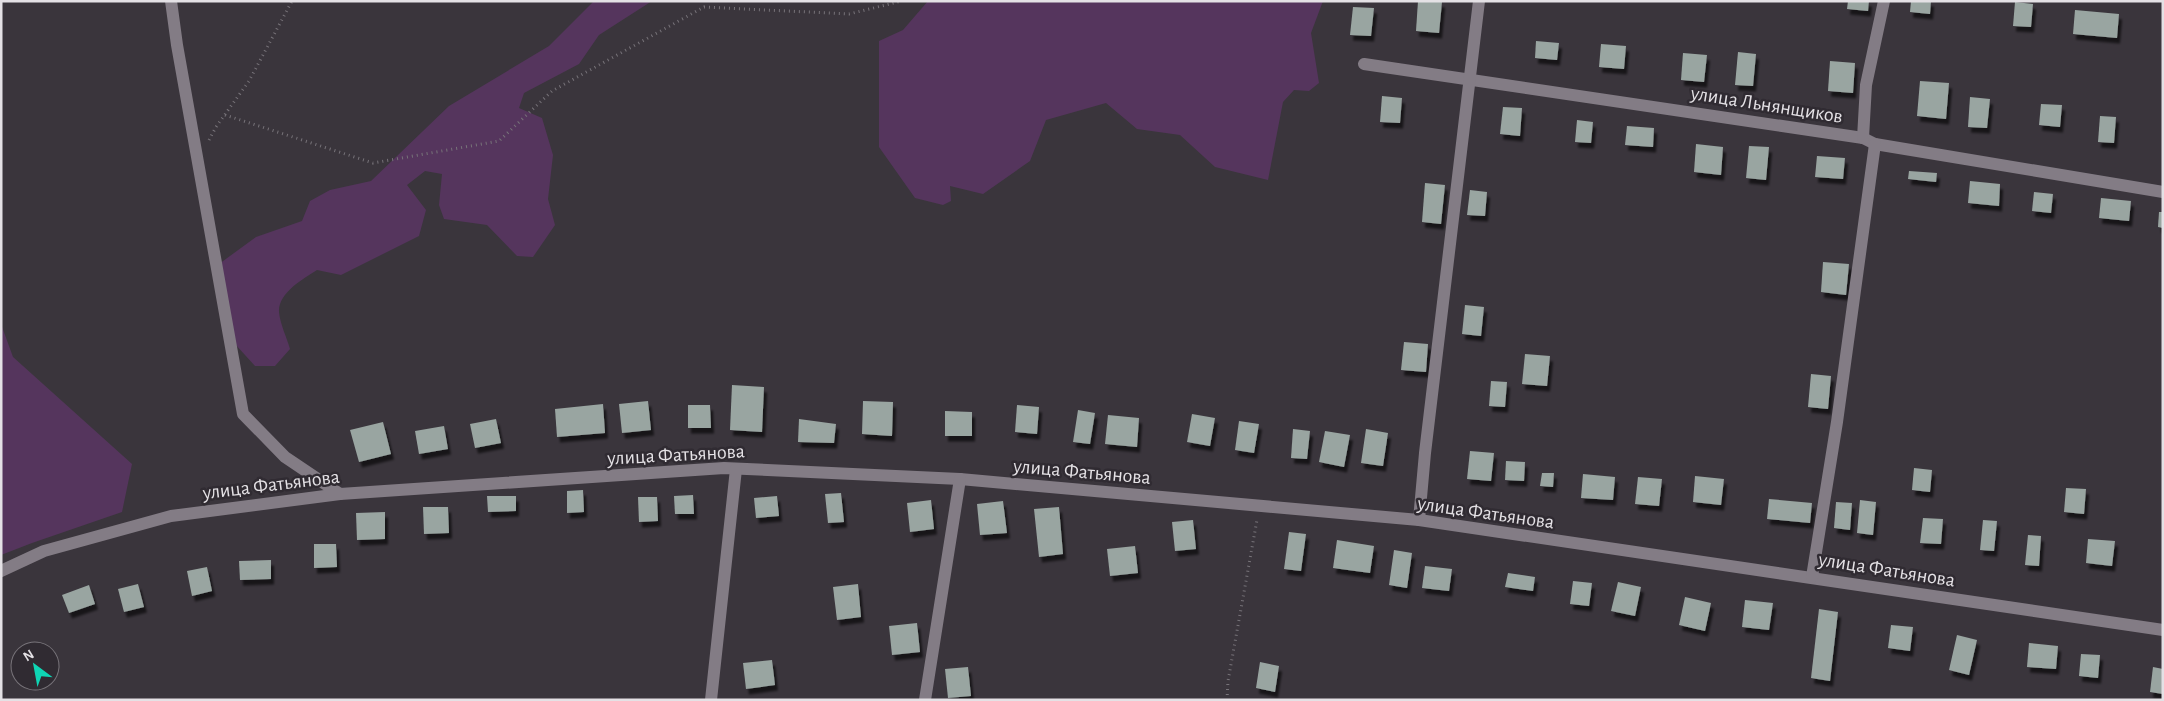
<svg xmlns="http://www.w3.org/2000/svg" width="2164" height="701" font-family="'Alegreya Sans',sans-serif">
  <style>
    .green { fill: #55355d }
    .building { fill: #99a5a1; filter: url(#shadow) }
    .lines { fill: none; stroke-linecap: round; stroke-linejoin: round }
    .path { stroke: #777379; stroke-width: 3; stroke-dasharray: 1 4; stroke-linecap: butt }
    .minor { stroke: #837c85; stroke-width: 12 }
    .labels { text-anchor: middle; stroke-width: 5; stroke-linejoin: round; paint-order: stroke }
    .street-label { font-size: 20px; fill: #e4e1e5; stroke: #302b32 }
  </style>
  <defs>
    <filter id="shadow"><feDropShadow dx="3" dy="5.5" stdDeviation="1" flood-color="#0009"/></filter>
  </defs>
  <rect width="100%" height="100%" fill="#3a353c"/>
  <!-- green -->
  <g class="green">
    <path d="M594 1H652L599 35 579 64 524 93 519 108 542 118 553 155 548 199 555 225 533 257 517 256 487 225 444 219 439 205 442 174 425 171 407 185 426 210 419 236 341 275 317 270C303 279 278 293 279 312 280 324 287 338 290 349L275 366H255L235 344 219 264 256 237 302 221 310 201 330 190 371 181 449 106 549 46Z"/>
    <path d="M928 1H1323L1311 33 1319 83 1309 91 1294 90 1283 102 1268 180 1215 167 1180 135 1137 129 1106 103 1046 120 1030 161 983 194 950 186 951 201 943 205 915 198 879 147V41L903 30Z"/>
    <path d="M1 324 13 357 132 464 122 512 32 543 1 555Z"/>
  </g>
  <!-- building -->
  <g class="building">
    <path d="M1418 1 1442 2 1439 33 1416 31Z"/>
    <path d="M1848 1H1869L1868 11 1847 9Z"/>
    <path d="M1911 1H1931L1930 14 1910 12Z"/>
    <path d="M2015 2 2033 4 2031 27 2013 26Z"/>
    <path d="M1353 7 1374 8 1371 36 1350 35Z"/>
    <path d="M2075 10 2119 14 2117 38 2073 34Z"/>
    <path d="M1536 41 1559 43 1557 60 1535 58Z"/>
    <path d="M1601 44 1626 46 1624 69 1599 67Z"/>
    <path d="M1738 52 1756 54 1753 86 1735 85Z"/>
    <path d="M1683 53 1707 55 1704 82 1681 80Z"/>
    <path d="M1830 61 1855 63 1853 93 1828 91Z"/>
    <path d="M1920 81 1949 83 1946 119 1917 116Z"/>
    <path d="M1382 96 1402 98 1400 123 1380 122Z"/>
    <path d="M1970 97 1990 99 1987 128 1968 127Z"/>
    <path d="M2041 104 2062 105 2060 127 2039 125Z"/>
    <path d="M1503 107 1522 108 1520 136 1500 134Z"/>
    <path d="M2100 116 2116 117 2114 143 2098 142Z"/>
    <path d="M1577 120 1593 122 1591 143 1575 142Z"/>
    <path d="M1627 126 1654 128 1653 147 1625 145Z"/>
    <path d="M1696 144 1723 147 1721 175 1694 172Z"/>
    <path d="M1749 146 1769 147 1766 180 1746 178Z"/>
    <path d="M1817 156 1845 158 1843 179 1815 177Z"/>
    <path d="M1909 171 1937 173 1936 182 1908 179Z"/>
    <path d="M1970 181 2000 184 1999 206 1968 203Z"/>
    <path d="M1425 183 1445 185 1441 224 1422 222Z"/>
    <path d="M1470 190 1487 192 1485 216 1467 215Z"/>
    <path d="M2034 192 2053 194 2051 213 2032 211Z"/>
    <path d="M2101 198 2131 201 2129 221 2099 218Z"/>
    <path d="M2159 212H2163V228L2158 227Z"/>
    <path d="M1823 262 1849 264 1846 295 1821 292Z"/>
    <path d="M1465 305 1484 307 1481 336 1462 334Z"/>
    <path d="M1404 342 1428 344 1426 372 1401 370Z"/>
    <path d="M1525 354 1550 356 1547 386 1522 384Z"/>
    <path d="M1811 374 1831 376 1828 409 1808 407Z"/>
    <path d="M1491 381 1507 382 1505 407 1489 406Z"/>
    <path d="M732 385 764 387 762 432 730 430Z"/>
    <path d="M648 401 651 430 622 433 619 404Z"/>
    <path d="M863 401 893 402 892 436 862 434Z"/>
    <path d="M603 404 605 433 557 437 555 409Z"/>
    <path d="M688 405H710L711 428H688Z"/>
    <path d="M1017 405 1039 407 1037 434 1015 432Z"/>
    <path d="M1078 410 1095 413 1090 444 1073 442Z"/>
    <path d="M945 411 972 412V436H945Z"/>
    <path d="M1192 414 1215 418 1210 446 1187 442Z"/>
    <path d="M1108 415 1139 418 1137 447 1105 444Z"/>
    <path d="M496 419 501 443 475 448 470 424Z"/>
    <path d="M799 419 836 424 834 443 798 442Z"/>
    <path d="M1239 421 1259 424 1254 453 1235 450Z"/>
    <path d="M383 422 391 454 359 462 350 430Z"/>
    <path d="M444 426 448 449 419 454 415 431Z"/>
    <path d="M1293 429 1310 431 1307 459 1291 458Z"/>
    <path d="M1366 429 1388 433 1383 466 1361 463Z"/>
    <path d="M1325 431 1350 435 1344 467 1319 462Z"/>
    <path d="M1470 451 1494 453 1491 481 1467 479Z"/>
    <path d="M1506 461 1525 462 1524 481 1505 480Z"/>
    <path d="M1914 468 1932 470 1930 492 1912 490Z"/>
    <path d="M1542 473H1554L1553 487 1540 486Z"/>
    <path d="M1583 474 1615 477 1613 500 1581 498Z"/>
    <path d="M1695 476 1724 479 1721 505 1693 502Z"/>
    <path d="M1638 477 1662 479 1659 506 1635 504Z"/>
    <path d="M2066 488 2086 489 2084 514 2064 512Z"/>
    <path d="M583 490 584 512 567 513V491Z"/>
    <path d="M841 493 844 522 828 523 825 494Z"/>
    <path d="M693 495 694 514H675L674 496Z"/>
    <path d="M487 496H516V511L488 512Z"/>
    <path d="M777 496 779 516 756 518 754 498Z"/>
    <path d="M638 497H657L658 521 639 522Z"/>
    <path d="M1769 499 1812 503 1810 523 1767 519Z"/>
    <path d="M931 500 934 529 910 532 907 503Z"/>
    <path d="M1860 500 1876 502 1873 535 1857 533Z"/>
    <path d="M1003 501 1007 533 980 535 977 504Z"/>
    <path d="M1836 502 1852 503 1850 530 1834 528Z"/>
    <path d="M423 507H448L449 533 424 534Z"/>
    <path d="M1059 507 1063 554 1039 557 1034 509Z"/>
    <path d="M385 512V539L357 540 356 513Z"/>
    <path d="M1923 518 1943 519 1941 544 1920 543Z"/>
    <path d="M1193 520 1196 549 1175 551 1172 522Z"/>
    <path d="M1983 520 1997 521 1994 551 1980 550Z"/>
    <path d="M1289 532 1306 534 1301 571 1284 569Z"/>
    <path d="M2028 535 2041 536 2039 566 2025 565Z"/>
    <path d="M2088 539 2115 541 2112 566 2086 563Z"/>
    <path d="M1337 540 1374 546 1370 573 1333 568Z"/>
    <path d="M314 544H336L337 567 314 568Z"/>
    <path d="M1135 546 1138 573 1110 576 1107 549Z"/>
    <path d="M1394 550 1412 553 1407 588 1389 585Z"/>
    <path d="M271 560V579L240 580 239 561Z"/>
    <path d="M1425 566 1452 569 1449 591 1422 588Z"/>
    <path d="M207 567 212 591 192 596 187 571Z"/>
    <path d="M1508 573 1535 577 1533 591 1505 587Z"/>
    <path d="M1573 581 1592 583 1589 606 1570 604Z"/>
    <path d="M1618 582 1641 587 1635 616 1611 611Z"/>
    <path d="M138 584 144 607 124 612 118 589Z"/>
    <path d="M858 584 861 617 837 620 833 587Z"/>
    <path d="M89 585 95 604 69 613 62 595Z"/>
    <path d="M1685 597 1711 603 1705 631 1679 625Z"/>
    <path d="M1745 600 1773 603 1769 630 1742 627Z"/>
    <path d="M1819 609 1838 612 1830 681 1811 678Z"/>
    <path d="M917 623 920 652 892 655 889 626Z"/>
    <path d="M1891 625 1913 627 1910 651 1888 648Z"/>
    <path d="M1957 635 1977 640 1969 675 1949 670Z"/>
    <path d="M2029 643 2058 646 2056 669 2027 667Z"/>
    <path d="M2081 654 2100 655 2098 678 2079 676Z"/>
    <path d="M772 660 775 685 746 689 743 663Z"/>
    <path d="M1260 662 1279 666 1275 692 1256 688Z"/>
    <path d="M968 667 971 696 948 698 945 669Z"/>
    <path d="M2153 667 2163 669V694L2150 692Z"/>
  </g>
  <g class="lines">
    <!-- path -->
    <g class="path">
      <path d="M225 115 373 163 499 141 552 91 704 7 849 14 902 1"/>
      <path d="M209 140 216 127 249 81 292 1"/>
      <path d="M1227 700 1228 681 1257 520"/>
    </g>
    <!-- minor -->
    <g class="minor">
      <path d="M171 1 177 45 243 414 285 457 340 494"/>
      <path d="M1364 64 1863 138 1875 144 2163 192"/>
      <path d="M1863 138 1866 85 1884 1"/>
      <path d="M1419 520 1425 453 1479 1"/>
      <path d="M1 571 44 551 171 516 340 494 724 468 960 479 1419 520 2163 630"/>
      <path d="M1812 577 1837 422 1875 144"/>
      <path d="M711 700 736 469"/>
      <path d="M925 700 960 479"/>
    </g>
  </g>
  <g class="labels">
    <!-- street labels -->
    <g class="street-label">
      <text transform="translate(1767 104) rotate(9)" y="7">улица Льнянщиков</text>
      <text transform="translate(676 454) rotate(-3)" y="7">улица Фатьянова</text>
      <text transform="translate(1082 471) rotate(5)" y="7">улица Фатьянова</text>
      <text transform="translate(271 484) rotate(-7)" y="7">улица Фатьянова</text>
      <text transform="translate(1486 512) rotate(8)" y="7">улица Фатьянова</text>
      <text transform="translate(1887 569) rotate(9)" y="7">улица Фатьянова</text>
    </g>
  </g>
  <!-- border -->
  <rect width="2164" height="701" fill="none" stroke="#e4e1e5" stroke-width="5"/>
  <!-- north arrow -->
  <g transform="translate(35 666) rotate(328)"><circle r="24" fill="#302b32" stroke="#78747a"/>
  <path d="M0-4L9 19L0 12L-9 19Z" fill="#0fd5b4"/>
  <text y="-8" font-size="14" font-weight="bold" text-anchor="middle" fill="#e4e1e5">N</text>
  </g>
</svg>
